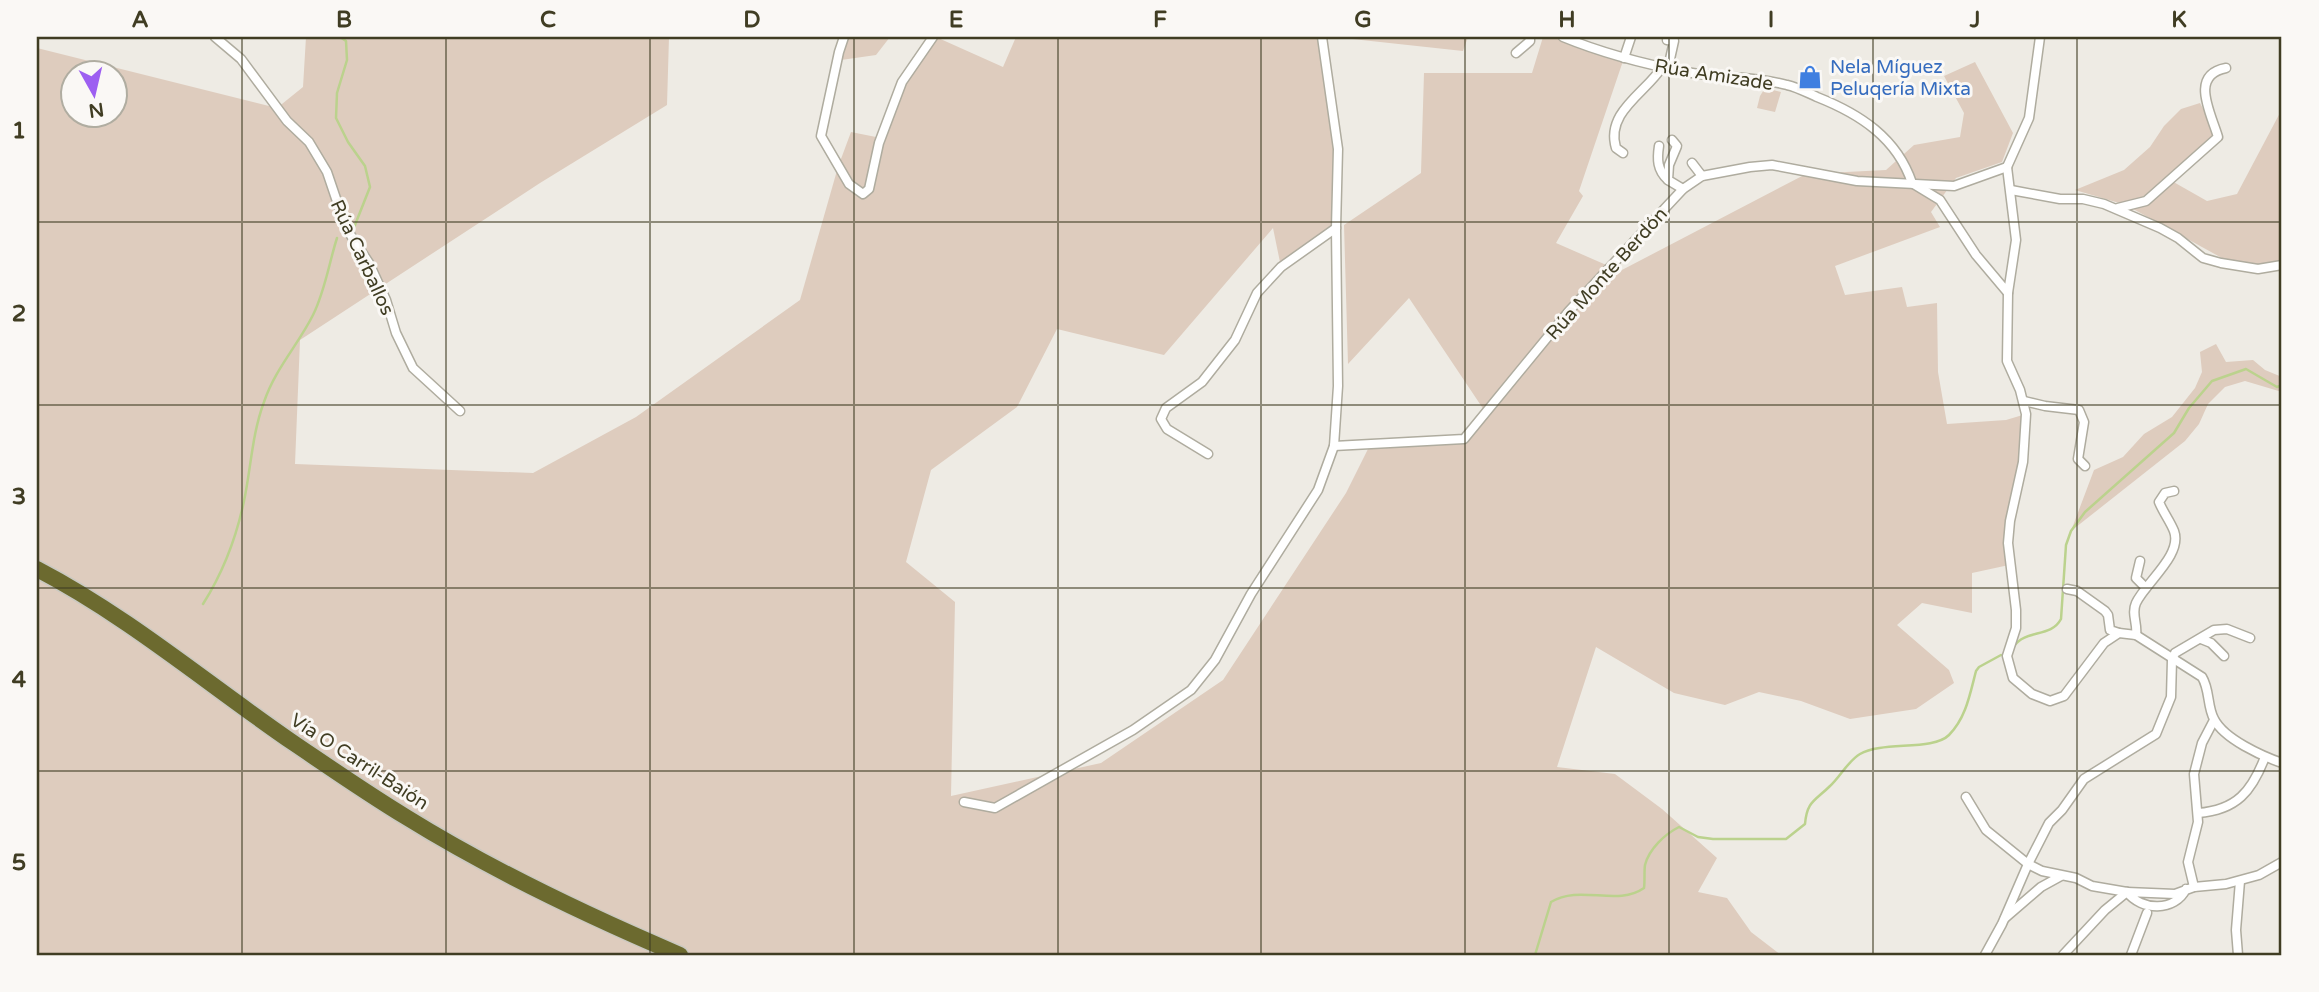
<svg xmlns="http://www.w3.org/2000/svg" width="2319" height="992" font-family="'Varela Round',sans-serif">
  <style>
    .green { fill: #deccbe; fill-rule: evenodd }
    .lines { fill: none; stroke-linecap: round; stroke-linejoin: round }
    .stream { stroke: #bbd28d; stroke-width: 2.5 }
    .street-casing { stroke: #afac9f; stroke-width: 11 }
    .highway-casing { stroke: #cac9c1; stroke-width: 19 }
    .street { stroke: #fff; stroke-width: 8 }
    .highway { stroke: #6c6a2f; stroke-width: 16 }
    .grid { fill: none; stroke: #403d23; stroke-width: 2; stroke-opacity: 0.55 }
    .labels { text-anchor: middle; stroke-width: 6; stroke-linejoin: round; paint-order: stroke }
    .shop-label { font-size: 19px; fill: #366cbe; stroke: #faf8f5; text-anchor: start }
    .street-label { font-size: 19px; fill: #403d23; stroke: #faf8f5 }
    .neatline { fill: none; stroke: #403d23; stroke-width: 2.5 }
    .grid-label { font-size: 23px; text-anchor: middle; font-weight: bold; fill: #403d23 }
  </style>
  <rect width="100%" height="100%" fill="#eeebe4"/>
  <!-- green -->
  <g class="green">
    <path d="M306 37H669L667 105 540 183 300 340 295 464 533 473 636 417 800 300 838 167 851 132 881 138 902 82 936 37 1003 67 1016 37H1322L1338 149 1336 228 1281 267 1273 228 1164 355 1057 329 1017 407 931 470 906 562 955 602 951 796 1101 763 1223 680 1346 493 1368 449 1463 439 1486 413 1409 298 1348 364 1344 225 1421 173 1424 73H1532L1543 37H1563L1624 58 1579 191 1583 196 1556 243 1620 271 1806 174 1886 170 1914 145 1960 137 1964 113 1944 76 1975 62 2013 133 2002 162 1956 178 1931 212 1940 227 1835 266 1845 295 1902 287 1907 307 1937 303 1938 372 1947 424 2006 420 2026 414V435L2010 521 2009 565 1972 573V613L1922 603 1897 625 1949 670 1954 683 1916 709 1850 719 1801 701 1759 692 1725 705 1674 693 1596 647 1557 767 1615 774 1662 809 1717 858 1698 892 1727 898 1751 932 1781 955H37V48L277 108 303 87ZM74 74H116V116H74Z"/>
    <path d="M844 37H890L876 55 841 60 839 52Z"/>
    <path d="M1334 37H1468L1463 51Z"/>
    <path d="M1765 88 1781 92 1775 112 1757 108 1760 96Z"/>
    <path d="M2200 103 2218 137 2170 180 2207 201 2237 194 2282 109V265L2240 268 2126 205 2075 190 2124 170 2150 147 2164 126 2181 109Z"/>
    <path d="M2216 344 2226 362 2253 360 2265 370 2282 377V392L2245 381 2225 387 2208 404 2199 424 2185 441 2071 531 2094 470 2123 457 2144 434 2172 417 2195 388 2202 372 2200 352Z"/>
  </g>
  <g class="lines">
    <!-- stream -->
    <g class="stream">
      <path d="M340 37 346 41 347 60 337 93 336 118 348 142 365 166 370 187 353 230"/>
      <path d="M203 604C224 571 236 539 244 501 251 468 252 434 264 402 275 369 298 345 313 315 325 291 329 263 337 238"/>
      <path d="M2014 646C2026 629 2051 638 2061 619L2066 545 2071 531 2085 512 2174 433 2189 408 2212 381 2246 369 2277 387 2282 385"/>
      <path d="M1535 955 1551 902C1580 884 1617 907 1644 888 1645 880 1644 872 1645 865 1649 849 1665 834 1679 827L1698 837 1713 839H1786L1805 824C1807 801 1815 801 1830 786 1840 777 1848 761 1860 754 1882 741 1933 751 1949 735 1966 718 1970 694 1976 671L1979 667 2001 655"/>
    </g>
    <!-- street casing -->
    <g class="street-casing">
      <g id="street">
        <path d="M215 37 241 59 287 121 309 142 327 172 346 228 369 263 386 300 396 333 413 368 460 411"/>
        <path d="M844 37 839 52 821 136 849 184 863 194 869 189 879 143 902 82 933 37"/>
        <path d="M1563 37C1602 53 1644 64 1686 72 1719 78 1755 76 1787 85 1797 87 1808 93 1817 97 1860 114 1897 138 1912 183"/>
        <path d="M1667 40 1674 41 1668 68"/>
        <path d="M1516 53 1530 41V37"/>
        <path d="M1624 58 1631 37"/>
        <path d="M1672 140 1677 146 1669 165 1668 180 1683 189"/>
        <path d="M1659 146C1657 159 1657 170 1668 180"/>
        <path d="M1623 153 1616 148C1605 112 1647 92 1662 67"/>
        <path d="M1692 163 1702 176"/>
        <path d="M2007 167 2029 118 2040 37"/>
        <path d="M1912 183 1940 200 1976 255 2008 293 2016 240 2007 167"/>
        <path d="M2011 190 2060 199H2083L2104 204 2160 228 2178 238 2203 258 2221 263 2258 269 2282 265"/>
        <path d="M2118 208 2146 201 2218 137C2211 113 2189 75 2226 68"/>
        <path d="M2008 293 2007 361 2020 390 2026 414 2023 462 2010 521 2008 543 2016 610V628L2007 656 2013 678 2032 694 2050 701 2064 696 2104 643 2119 633 2136 635 2202 677C2210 690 2207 706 2214 719 2224 739 2262 756 2282 763"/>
        <path d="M2024 401 2045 406 2079 410 2084 422 2078 459 2085 466"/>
        <path d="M1334 446 1464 439 1569 311 1683 189 1702 176 1750 167 1772 165 1857 181 1954 186 2007 167"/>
        <path d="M1208 454 1167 429 1161 419 1166 408 1202 382 1235 340 1257 293 1281 267 1336 228"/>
        <path d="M2140 561 2136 578 2146 588"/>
        <path d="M2067 589 2077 591 2105 611 2108 615 2110 630 2119 633"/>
        <path d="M2136 635C2138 624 2131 614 2136 603 2145 583 2183 555 2174 531 2170 521 2163 512 2159 502L2165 493 2174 491"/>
        <path d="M2201 639 2211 643 2224 656"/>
        <path d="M1966 797 1986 830 2028 864 2049 823 2062 810 2084 779 2156 734 2171 697 2172 660 2175 653 2214 630 2227 629 2250 638"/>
        <path d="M964 802 995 808 1133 730 1191 690 1215 660 1251 594 1318 490 1334 446 1338 386 1336 228 1338 149 1322 37"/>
        <path d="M2198 813C2237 810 2252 791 2265 757"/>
        <path d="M2194 887 2188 862 2198 822 2194 774 2202 743 2214 720"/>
        <path d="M2186 889C2175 912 2141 911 2127 892L2175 894 2194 887 2226 884 2259 875 2282 862"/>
        <path d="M2005 918 2041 887 2061 876"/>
        <path d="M1985 955 2002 924 2028 864 2042 871 2076 878 2092 886 2127 892"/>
        <path d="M2063 955 2105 910 2127 892"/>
        <path d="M2131 955 2147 913"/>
        <path d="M2238 955 2236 930 2240 881"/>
      </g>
    </g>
    <!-- highway casing -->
    <g class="highway-casing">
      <path id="highway" d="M37 569C129 617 210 686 295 744 332 769 368 794 406 817 493 871 586 915 680 955"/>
    </g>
    <!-- street -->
    <use href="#street" class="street"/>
    <!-- highway -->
    <use href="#highway" class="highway"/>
  </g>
  <!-- grid -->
  <path class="grid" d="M242 37V955M446 37V955M650 37V955M854 37V955M1058 37V955M1261 37V955M1465 37V955M1669 37V955M1873 37V955M2077 37V955M37 222H2282M37 405H2282M37 588H2282M37 771H2282"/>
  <!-- icons -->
  <defs>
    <g id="shop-bare" transform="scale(1.89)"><path d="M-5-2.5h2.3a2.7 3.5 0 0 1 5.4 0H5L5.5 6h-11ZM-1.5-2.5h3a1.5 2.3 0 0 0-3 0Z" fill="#3f7fe0" stroke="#faf8f5" stroke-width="2.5" paint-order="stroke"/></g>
  </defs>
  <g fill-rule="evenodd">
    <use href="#shop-bare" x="1810" y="77"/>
  </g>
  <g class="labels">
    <!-- shop labels -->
    <g class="shop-label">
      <text x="1830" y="73">Nela Míguez<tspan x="1830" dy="22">Peluqería Mixta</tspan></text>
    </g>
    <!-- street labels -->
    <g class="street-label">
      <text transform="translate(1714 74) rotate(9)" y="7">Rúa Amizade</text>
      <text transform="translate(363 257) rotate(65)" y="7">Rúa Carballos</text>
      <text transform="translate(1606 273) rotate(-48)" y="7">Rúa Monte Berdón</text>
      <text transform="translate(360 761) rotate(33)" y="7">Vía O Carril-Baión</text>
    </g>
  </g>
  <!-- border -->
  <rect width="2319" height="992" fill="none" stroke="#faf8f5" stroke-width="77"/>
  <!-- north arrow -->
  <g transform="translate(94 94) rotate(172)"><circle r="33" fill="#faf8f5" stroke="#b0ada1" stroke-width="2"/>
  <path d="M0-5L12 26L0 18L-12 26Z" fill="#9d5ff1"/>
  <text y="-10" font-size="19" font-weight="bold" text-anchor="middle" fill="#403d23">N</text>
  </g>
  <rect x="38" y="38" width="2242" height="916" class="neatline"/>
  <g class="grid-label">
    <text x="140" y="27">A</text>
    <text x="344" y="27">B</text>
    <text x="548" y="27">C</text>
    <text x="752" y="27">D</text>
    <text x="956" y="27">E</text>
    <text x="1160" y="27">F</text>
    <text x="1363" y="27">G</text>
    <text x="1567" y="27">H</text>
    <text x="1771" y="27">I</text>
    <text x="1975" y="27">J</text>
    <text x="2179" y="27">K</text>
    <text x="19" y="138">1</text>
    <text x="19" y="321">2</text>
    <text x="19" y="504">3</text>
    <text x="19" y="687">4</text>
    <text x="19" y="870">5</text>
  </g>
</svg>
